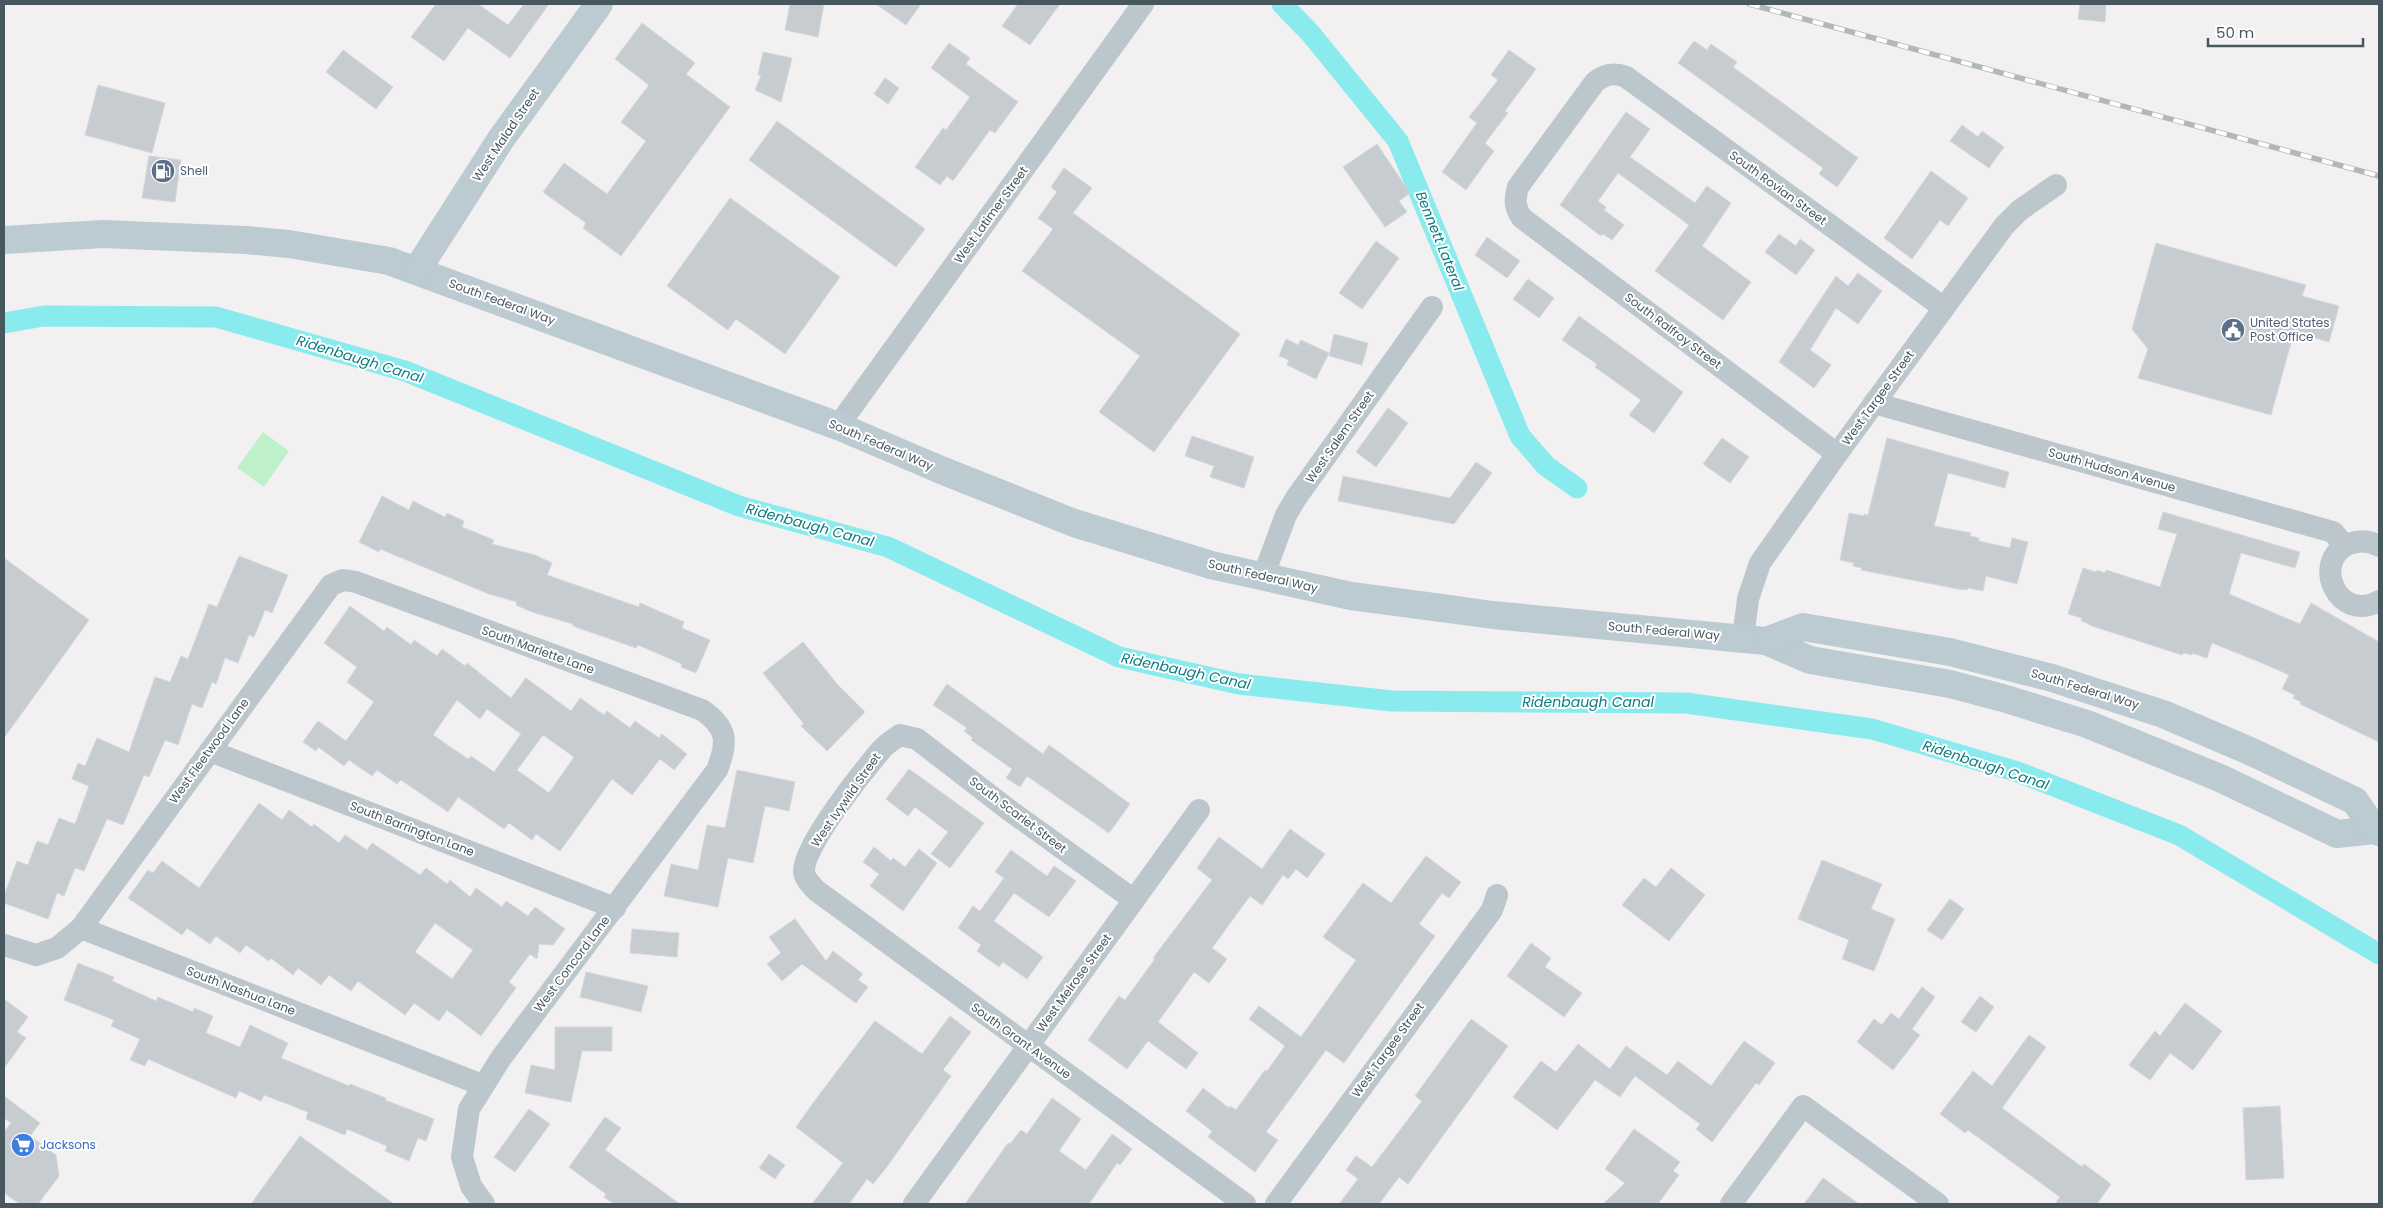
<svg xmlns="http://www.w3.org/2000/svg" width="2383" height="1208" font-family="Poppins,sans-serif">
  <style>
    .green { fill: #bef1c9 }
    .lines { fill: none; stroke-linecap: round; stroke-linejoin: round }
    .canal { stroke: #8aebef; stroke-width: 21 }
    .building { fill: #c7ccd0; stroke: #d4d8dc; fill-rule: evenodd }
    .street { stroke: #bbc7cd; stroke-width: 22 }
    .secondary { stroke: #bccad2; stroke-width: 28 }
    .rail-casing { stroke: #b2b7bb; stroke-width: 5.5 }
    .rail { stroke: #fff; stroke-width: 4; stroke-dasharray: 11; stroke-linecap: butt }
    .labels { text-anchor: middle; stroke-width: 4; stroke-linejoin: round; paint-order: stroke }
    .street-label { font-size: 12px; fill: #47575e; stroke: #fff }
    .service-label { font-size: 12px; fill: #4e5e75; stroke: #fff; text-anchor: start }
    .shop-label { font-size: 12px; fill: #366cbe; stroke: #fff; text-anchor: start }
    .water-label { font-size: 14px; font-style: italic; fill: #0b7c80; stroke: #fff }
  </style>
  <rect width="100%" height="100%" fill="#f3f0f1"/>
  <!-- green -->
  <path class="green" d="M263 432 289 451 264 487 237 468Z"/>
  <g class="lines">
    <!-- canal -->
    <g class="canal">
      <path d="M1282 4 1311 34 1398 141 1520 436 1546 466 1577 488"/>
      <path d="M4 323 44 316 216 317 405 371 739 506 888 547 1119 657 1239 684 1392 701 1686 703 1872 729 2018 772 2179 835 2379 954"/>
    </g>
  </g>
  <!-- building -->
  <g class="building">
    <path d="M436 4H478L508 25 524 4H549L510 58 468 28 444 61 411 37Z"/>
    <path d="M790 4H824L818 37 785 30Z"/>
    <path d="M876 4H921L906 25Z"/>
    <path d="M1018 4H1060L1030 45 1002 26Z"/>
    <path d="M2080 4H2106L2105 22 2078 19Z"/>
    <path d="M642 23 695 63 686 74 730 107 621 256 583 228 586 223 543 192 564 163 607 194 646 141 621 122 649 85 615 59Z"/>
    <path d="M1694 41 1707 50 1711 44 1737 62 1733 67 1858 158 1837 187 1819 174 1823 168 1678 63Z"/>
    <path d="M949 43 970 58 966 64 1018 102 995 133 990 130 953 181 947 176 940 185 915 167 943 128 946 130 970 97 931 68Z"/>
    <path d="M343 50 393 87 376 109 326 72Z"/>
    <path d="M1509 50 1536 69 1505 111 1508 113 1485 143 1494 151 1466 190 1442 172 1477 123 1469 117 1498 80 1491 75Z"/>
    <path d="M763 52 792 58 781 102 755 90 761 76 758 75Z"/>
    <path d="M885 78 899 88 888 104 874 94Z"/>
    <path d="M98 85 165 103 152 153 85 135Z"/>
    <path d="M1626 112 1650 129 1630 157 1695 203 1707 186 1731 203 1702 246 1751 282 1723 320 1655 271 1689 225 1618 173 1598 201 1606 207 1604 210 1624 225 1612 240 1603 234 1601 236 1560 205Z"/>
    <path d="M777 121 925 229 896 267 749 160Z"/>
    <path d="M1962 125 1978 137 1982 131 2004 147 1989 168 1950 141Z"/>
    <path d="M1377 144 1410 193 1399 201 1407 212 1385 227 1343 167Z"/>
    <path d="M149 156 181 160 175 202 142 198Z"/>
    <path d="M1064 168 1092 188 1073 213 1240 334 1154 452 1099 412 1140 356 1022 271 1053 229 1038 218 1057 192 1051 187Z"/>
    <path d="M1931 171 1968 198 1948 226 1940 220 1912 259 1884 238Z"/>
    <path d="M730 198 840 277 785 354 736 319 728 330 667 286Z"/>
    <path d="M1779 234 1796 246 1800 239 1815 250 1796 275 1765 252Z"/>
    <path d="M1487 237 1520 261 1507 278 1475 255Z"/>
    <path d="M1376 241 1399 258 1362 309 1339 293Z"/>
    <path d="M2156 243 2306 285 2302 296 2339 306 2329 342 2294 332 2271 415 2138 378 2148 349 2132 329Z"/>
    <path d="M1858 273 1882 291 1858 324 1836 308 1810 350 1831 365 1814 388 1779 362 1836 276 1848 286Z"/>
    <path d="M1528 279 1554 298 1539 318 1513 299Z"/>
    <path d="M1579 316 1683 392 1654 433 1629 415 1641 400 1595 367 1597 364 1562 340Z"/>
    <path d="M1334 334 1368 343 1362 365 1329 356Z"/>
    <path d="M1286 339 1298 345 1301 340 1329 353 1316 379 1287 365 1289 360 1279 356Z"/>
    <path d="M1388 408 1408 423 1376 467 1356 452Z"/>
    <path d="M1192 436 1254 457 1244 488 1210 477 1214 466 1185 456Z"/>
    <path d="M1722 438 1749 457 1730 483 1703 464Z"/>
    <path d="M1887 438 2009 472 2005 488 1948 473 1934 526 1971 533 1970 536 1979 538V541L2010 548 2012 538 2028 542 2017 584 1986 576 1983 591 1968 588 1967 590 1958 589 1861 570 1862 568 1853 566 1854 563 1840 560 1849 513 1864 516V514L1868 515Z"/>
    <path d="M1476 462 1492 473 1454 524 1338 501 1343 476 1450 498Z"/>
    <path d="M382 496 409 510 413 501 445 517 447 513 464 521 462 527 494 540 492 544 535 555 552 563 547 575 639 607 640 603 684 622 682 628 710 640 696 673 681 667 682 664 638 645 636 648 573 626V624L532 612 516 605 517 602 489 594 380 549 379 552 359 542Z"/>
    <path d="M2163 512 2300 552 2295 568 2241 553 2229 594 2300 624 2311 603 2379 642V742L2300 704 2301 702 2293 698 2295 695 2282 689 2289 675 2262 663 2212 643 2207 658 2192 653V655L2183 653 2182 655 2089 625V624L2081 621 2082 618 2068 614 2083 568 2096 572 2097 570 2105 573 2106 570 2160 587 2177 534 2158 529Z"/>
    <path d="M239 556 288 575 272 613 265 610 254 637 249 635 238 663 225 658 216 684 212 682 202 708 192 704 178 745 165 740 149 777 144 775 123 825 107 819 84 871 75 868 64 896 57 893 48 919 4 903V896L17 861 28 865 37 841 48 845 59 818 75 824 89 786 72 779 78 763 85 766 97 738 129 752 155 677 170 682 181 656 188 659 209 604 217 607Z"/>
    <path d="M4 558 89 620 4 738Z"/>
    <path d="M350 606 384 631 387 627 411 645 414 640 437 656 442 649 465 666 467 663 511 698 526 678 571 711 580 698 604 715 607 711 630 728 635 721 659 738 662 734 687 754 674 770 660 759 632 795 612 779 560 851 536 834 532 840 509 823 504 829 458 797 448 812 401 780 397 784 377 770 372 776 349 760 344 766 318 747 316 751 303 742 318 721 346 741 374 702 347 682 357 667 324 643ZM457 700 480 719 487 709 521 734 494 772 471 756 468 759 433 735ZM543 735 574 757 549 793 517 770Z"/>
    <path d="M803 642 838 685 865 712 827 751 801 726 804 724 763 673Z"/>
    <path d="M947 684 1043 754 1049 745 1130 804 1109 833 1027 776 1020 787 1006 778 1012 769 971 740 973 738 964 731 967 728 933 705Z"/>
    <path d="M909 769 984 823 950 868 931 854 948 832 915 807 908 816 886 799Z"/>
    <path d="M737 770 795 782 789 811 765 806 753 863 728 858 718 907 664 896 671 864 698 870 707 825 725 828Z"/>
    <path d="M259 803 282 820 289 810 312 827 314 824 339 843 345 835 367 850 372 843 420 875 426 868 447 884 450 880 470 897 476 888 502 907 506 901 528 916 535 907 565 929 553 945 539 944 537 959 530 954 509 982 516 988 481 1036 447 1010 439 1021 414 1003 405 1015 358 981 351 991 329 975 321 985 298 968 293 975 271 958 269 961 246 945 240 953 216 936 210 944 187 928 182 935 128 898 148 870 153 873 162 861 199 888ZM435 923 473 950 452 979 415 952Z"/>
    <path d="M1290 829 1325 854 1307 878 1296 869 1288 879 1283 875 1262 905 1250 896 1212 948 1227 959 1209 983 1194 972 1158 1022 1198 1053 1186 1069 1148 1041 1127 1069 1088 1040 1119 996 1125 1000 1155 959 1153 958 1212 880 1197 868 1219 837 1262 869Z"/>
    <path d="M874 847 891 861 893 858 905 867 919 849 937 863 903 911 870 886 879 874 863 862Z"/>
    <path d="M1011 850 1047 876 1054 866 1076 881 1049 917 1014 893 994 921 1043 957 1027 979 1003 962 999 967 977 951 981 945 958 928 973 906 980 911 1004 878 995 872Z"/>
    <path d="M1426 856 1461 882 1449 898 1442 893 1419 924 1435 936 1344 1063 1326 1050 1266 1132 1278 1140 1255 1172 1208 1137 1212 1131 1186 1111 1203 1088 1229 1108 1230 1106 1236 1110 1265 1070 1267 1071 1285 1046 1249 1019 1259 1006 1301 1037 1356 960 1323 937 1363 883 1391 903Z"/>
    <path d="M1822 860 1882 884 1871 909 1895 919 1874 971 1842 959 1849 940 1798 919Z"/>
    <path d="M1671 868 1705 895 1669 941 1622 905 1644 878 1656 887Z"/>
    <path d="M1950 899 1964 909 1942 940 1927 930Z"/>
    <path d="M795 919 826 961 833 951 863 974 858 980 868 987 856 1003 802 964 782 981 767 964 781 953 769 937Z"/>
    <path d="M632 929 679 933 677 957 630 953Z"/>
    <path d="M1531 943 1551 958 1545 967 1582 993 1564 1017 1507 976Z"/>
    <path d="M78 963 114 977 112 981 156 1001 158 997 193 1012 194 1008 213 1016 206 1033 240 1047 250 1025 288 1043 281 1058 349 1086 350 1084 386 1098 385 1100 434 1119 426 1141 418 1138 409 1161 385 1151 387 1146 347 1129 345 1135 306 1119 308 1112 264 1095 261 1101 239 1091 236 1098 148 1059 145 1066 130 1060 140 1039 111 1026 114 1020 64 1000Z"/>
    <path d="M586 972 648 986 641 1012 580 997Z"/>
    <path d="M1922 987 1935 997 1912 1029 1920 1035 1893 1070 1857 1042 1874 1019 1882 1025 1891 1013 1899 1019Z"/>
    <path d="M1980 996 1994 1007 1976 1032 1961 1022Z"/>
    <path d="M4 999 28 1017 17 1032 26 1038 4 1068Z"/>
    <path d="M2185 1003 2222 1031 2193 1070 2170 1053 2150 1080 2129 1065 2155 1031 2160 1036Z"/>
    <path d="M950 1016 971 1032 943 1070 951 1076 886 1168 873 1184 867 1179 849 1204H812L843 1163 796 1127 819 1095 875 1021 922 1054Z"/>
    <path d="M1471 1019 1508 1046 1408 1184 1399 1177 1379 1204H1339L1358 1179 1346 1170 1356 1156 1372 1167 1422 1101 1415 1096Z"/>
    <path d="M555 1027H612V1051H582L571 1102 525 1093 531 1065 555 1070Z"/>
    <path d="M2029 1035 2046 1047 2002 1108 2082 1167 2084 1164 2111 1184 2097 1204H2055L2060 1197 1968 1130 1965 1133 1940 1114 1973 1071 1992 1086Z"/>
    <path d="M1744 1041 1775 1063 1759 1085 1756 1083 1712 1142 1696 1129 1700 1124 1635 1076 1620 1097 1595 1080 1557 1130 1513 1097 1541 1061 1556 1072 1578 1044 1610 1069 1626 1046 1667 1075 1678 1061 1711 1086Z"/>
    <path d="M4 1096 40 1123 30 1136 56 1155 59 1176 38 1204H20L4 1193V1132L11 1123 4 1118Z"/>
    <path d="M1052 1098 1081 1119 1059 1151 1086 1170 1112 1134 1132 1149 1120 1165 1117 1163 1089 1204H965L1008 1143 1010 1144 1021 1130 1027 1134Z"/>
    <path d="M2280 1106 2284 1178 2246 1180 2243 1108Z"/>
    <path d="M529 1109 550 1124 515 1172 494 1157Z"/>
    <path d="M605 1117 621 1128 605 1150 680 1204H614L604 1197 606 1194 569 1167Z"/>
    <path d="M1634 1129 1680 1162 1673 1171 1679 1175 1658 1204H1603L1625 1183 1605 1169Z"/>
    <path d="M300 1136 394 1204H251Z"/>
    <path d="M769 1154 785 1165 775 1179 759 1168Z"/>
    <path d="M1823 1178 1859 1204H1804Z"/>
  </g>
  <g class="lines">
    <!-- street -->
    <g class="street">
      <path d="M1874 403 2333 532 2345 546"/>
      <path d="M838 426 1143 4"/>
      <path d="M1837 454 1522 218C1515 208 1514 200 1518 187L1595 82C1605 74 1614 72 1626 77L1944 308"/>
      <path d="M2379 546C2370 541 2359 540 2349 544 2310 561 2338 624 2379 601"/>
      <path d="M1263 577 1286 515 1296 498 1432 307"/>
      <path d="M1743 638 1748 599 1760 563 1837 454 2004 226 2020 210 2056 185"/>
      <path d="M210 751 615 908"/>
      <path d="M1134 900 1009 810 917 739 900 735C894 739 886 744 882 749 864 770 802 847 804 872 805 879 812 886 817 891L1245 1204"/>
      <path d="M81 928 331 585 343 580 356 582 702 710C728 728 728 742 717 770L501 1058 469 1109 462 1157 471 1186 484 1204"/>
      <path d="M4 945 36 955 57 948 81 928 482 1085"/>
      <path d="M914 1204 1199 810"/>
      <path d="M1276 1204 1492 910 1497 895"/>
      <path d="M1731 1204 1803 1106 1938 1204"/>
    </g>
    <!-- secondary -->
    <g class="secondary">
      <path d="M4 240 103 234 246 240 289 244 389 261 838 426 941 470 1074 523 1211 565 1351 596 1434 607 1493 615 1766 641 1810 660 1950 684 2003 698 2087 724 2220 778 2337 834 2375 830"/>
      <path d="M417 270 501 139 599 4"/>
      <path d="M1766 641 1803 627 1950 652 2052 678 2163 714 2252 752 2355 801 2375 830 2379 832"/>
    </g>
    <!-- rail casing -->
    <g class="rail-casing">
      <path id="rail" d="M1749 4 2379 176"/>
    </g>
    <!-- rail -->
    <use href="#rail" class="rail"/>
  </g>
  <!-- icons -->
  <defs>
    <g id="fuel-disc" transform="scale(1.25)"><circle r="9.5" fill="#5c6f8a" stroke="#fff"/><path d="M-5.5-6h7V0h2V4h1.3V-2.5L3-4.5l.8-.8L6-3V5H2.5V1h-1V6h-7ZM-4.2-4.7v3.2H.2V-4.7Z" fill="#fff"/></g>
    <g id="civic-disc" transform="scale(1.25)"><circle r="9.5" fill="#5c6f8a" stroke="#fff"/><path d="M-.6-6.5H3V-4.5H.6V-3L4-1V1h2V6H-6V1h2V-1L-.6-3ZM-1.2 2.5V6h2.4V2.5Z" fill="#fff"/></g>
    <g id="supermarket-disc" transform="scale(1.25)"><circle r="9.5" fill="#3f7fe0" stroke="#fff"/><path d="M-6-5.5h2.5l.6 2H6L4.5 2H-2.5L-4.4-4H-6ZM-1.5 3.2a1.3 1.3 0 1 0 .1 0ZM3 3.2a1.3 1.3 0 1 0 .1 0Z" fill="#fff"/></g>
  </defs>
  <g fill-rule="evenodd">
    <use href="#fuel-disc" x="163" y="171"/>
    <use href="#civic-disc" x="2233" y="330"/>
    <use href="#supermarket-disc" x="23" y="1145"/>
  </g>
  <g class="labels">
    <!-- street labels -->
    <g class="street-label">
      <text transform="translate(506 135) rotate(-56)" y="4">West Malad Street</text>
      <text transform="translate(1778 188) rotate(36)" y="4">South Rovian Street</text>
      <text transform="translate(991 215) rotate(-54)" y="4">West Latimer Street</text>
      <text transform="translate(502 302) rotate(20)" y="4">South Federal Way</text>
      <text transform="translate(1673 331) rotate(37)" y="4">South Ralfroy Street</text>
      <text transform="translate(1878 398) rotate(-54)" y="4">West Targee Street</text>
      <text transform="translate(1340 437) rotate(-55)" y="4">West Salem Street</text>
      <text transform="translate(881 445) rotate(23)" y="4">South Federal Way</text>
      <text transform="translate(2112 470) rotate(16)" y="4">South Hudson Avenue</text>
      <text transform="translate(1263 576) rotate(13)" y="4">South Federal Way</text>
      <text transform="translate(1664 631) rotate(5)" y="4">South Federal Way</text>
      <text transform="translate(538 650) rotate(20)" y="4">South Marlette Lane</text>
      <text transform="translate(2085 689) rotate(17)" y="4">South Federal Way</text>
      <text transform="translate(209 751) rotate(-54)" y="4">West Fleetwood Lane</text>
      <text transform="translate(846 800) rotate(-55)" y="4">West Ivywild Street</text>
      <text transform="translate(1018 815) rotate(37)" y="4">South Scarlet Street</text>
      <text transform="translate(412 829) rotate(21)" y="4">South Barrington Lane</text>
      <text transform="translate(572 964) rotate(-53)" y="4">West Concord Lane</text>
      <text transform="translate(1074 983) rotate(-54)" y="4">West Melrose Street</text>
      <text transform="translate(241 991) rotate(21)" y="4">South Nashua Lane</text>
      <text transform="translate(1021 1041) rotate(36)" y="4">South Grant Avenue</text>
      <text transform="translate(1388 1050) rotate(-54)" y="4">West Targee Street</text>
    </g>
    <!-- service labels -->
    <g class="service-label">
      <text x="180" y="175">Shell</text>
      <text x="2250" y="327">United States<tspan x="2250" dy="14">Post Office</tspan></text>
    </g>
    <!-- shop labels -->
    <g class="shop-label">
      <text x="40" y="1149">Jacksons</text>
    </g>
    <!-- water labels -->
    <g class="water-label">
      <text transform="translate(1440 241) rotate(68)" y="5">Bennett Lateral</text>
      <text transform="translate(360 359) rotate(17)" y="5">Ridenbaugh Canal</text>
      <text transform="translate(810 525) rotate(15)" y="5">Ridenbaugh Canal</text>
      <text transform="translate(1186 671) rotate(12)" y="5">Ridenbaugh Canal</text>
      <text x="1588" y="707">Ridenbaugh Canal</text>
      <text transform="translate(1986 765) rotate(18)" y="5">Ridenbaugh Canal</text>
    </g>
  </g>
  <!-- border -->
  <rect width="2383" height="1208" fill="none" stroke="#47575e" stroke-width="10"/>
  <!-- scale -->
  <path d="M2208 38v8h155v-8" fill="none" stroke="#47575e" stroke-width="2.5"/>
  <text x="2216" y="38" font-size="15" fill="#47575e" stroke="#ffffff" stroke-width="4" paint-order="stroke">50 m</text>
</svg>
